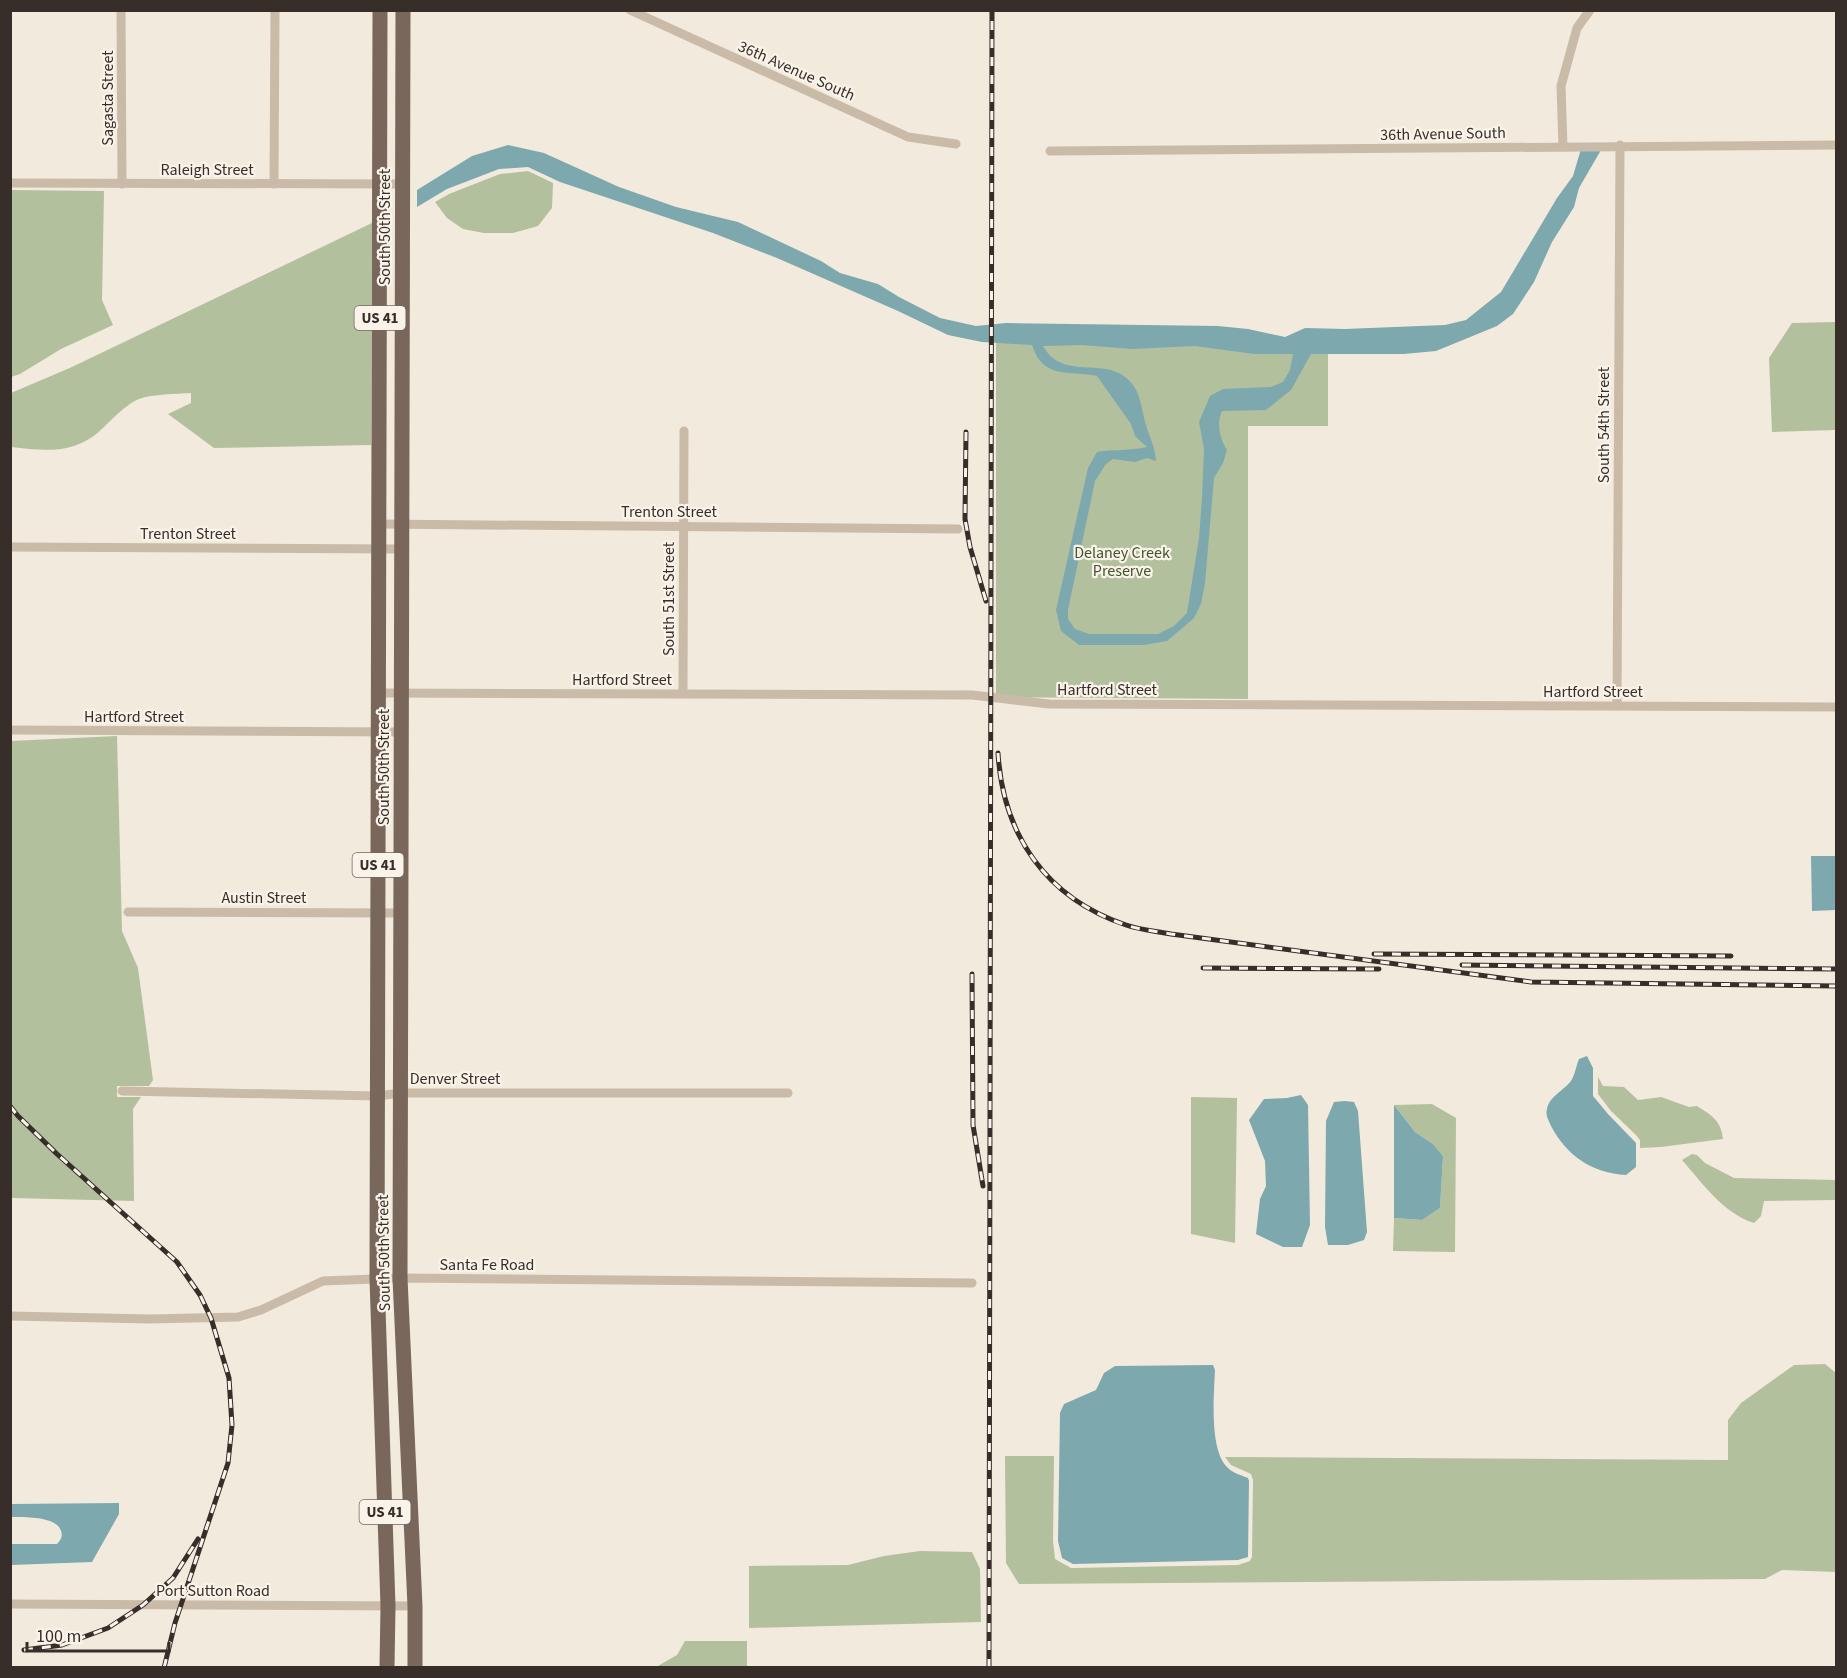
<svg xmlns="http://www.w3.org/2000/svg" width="1847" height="1678" font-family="'Source Sans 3',sans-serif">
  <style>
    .green { fill: #b2c09d }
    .water { fill: #7da8ae; fill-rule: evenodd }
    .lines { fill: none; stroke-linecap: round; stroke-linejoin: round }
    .minor { stroke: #cabba9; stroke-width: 9 }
    .primary { stroke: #78675a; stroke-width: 15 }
    .rail-casing { stroke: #372e29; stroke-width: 5 }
    .rail { stroke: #f9f3e9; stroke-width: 3; stroke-dasharray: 9; stroke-linecap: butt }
    .labels { text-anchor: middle; stroke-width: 4.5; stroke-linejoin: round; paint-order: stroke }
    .shield { fill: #f9f3e9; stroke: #716963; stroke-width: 1.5 }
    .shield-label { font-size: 15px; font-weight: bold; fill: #372e29 }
    .street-label { font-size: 16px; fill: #372e29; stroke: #f9f3e9 }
    .park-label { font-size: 16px; fill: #43552d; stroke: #f9f3e9 }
  </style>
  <rect width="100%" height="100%" fill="#f2eadd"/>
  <!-- green -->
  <g class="green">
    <path d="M528 171 553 183 552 208 538 226 513 233H484L463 229 447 218 435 202 449 194 500 174Z"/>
    <path d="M11 190 104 191 102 300 113 325 61 349 20 374 11 377Z"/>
    <path d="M372 223 371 445 214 448 168 414 191 403V393C176 394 153 394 139 399 128 403 111 420 103 428 75 455 46 451 11 447V393L72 367Z"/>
    <path d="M1836 322V430L1772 432 1769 358 1792 323Z"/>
    <path d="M996 337 1328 338V426H1248V699L996 697Z"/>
    <path d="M1836 543V696H1835Z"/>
    <path d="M117 736 122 931 138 968 153 1080 149 1086H117V1097H141L133 1109 134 1201 11 1198V741Z"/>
    <path d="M1598 1077 1603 1086 1624 1087 1638 1100 1661 1097 1689 1107 1697 1106C1711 1115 1721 1120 1723 1139L1661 1147 1640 1148V1140L1636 1135 1611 1111 1598 1094Z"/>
    <path d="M1191 1097 1237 1098 1235 1243 1191 1234Z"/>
    <path d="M1432 1104 1456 1118 1455 1252 1393 1251 1394 1218 1422 1220 1440 1208 1443 1156 1433 1144 1415 1132 1394 1105Z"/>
    <path d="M1692 1154 1697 1155 1705 1163 1734 1178 1836 1180V1200L1764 1201 1761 1216 1754 1223C1723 1213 1703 1184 1682 1160Z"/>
    <path d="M1825 1364 1836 1373V1572L1782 1570 1765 1579 1019 1584 1006 1563 1005 1456H1054L1053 1541 1055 1559 1071 1568 1238 1565 1250 1561 1252 1557 1253 1480 1251 1474 1231 1465 1225 1457 1728 1460V1420L1741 1403 1794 1365Z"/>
    <path d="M920 1551 972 1552 980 1569 981 1622 749 1628V1566L848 1565 884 1556Z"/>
    <path d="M685 1641H747V1667H656L677 1655Z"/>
  </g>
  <!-- water -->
  <g class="water">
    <path d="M508 145 544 153 619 187 676 207 738 222 821 261 840 273 878 284 899 297 940 318 976 326 1006 323 1218 326 1248 329 1285 337 1305 328 1345 329 1445 325 1466 320 1501 292 1557 198 1573 176 1581 149 1601 150 1579 188 1574 207 1552 242 1534 282 1513 314 1497 326 1436 351 1404 354H1311L1291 390 1266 410 1222 411C1216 423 1220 439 1227 450L1223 463 1214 478 1205 583 1201 604 1194 618 1180 630 1167 641 1144 645H1079L1061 631 1056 610 1088 468 1097 452C1113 449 1130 451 1147 447L1135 436 1131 424 1097 376C1069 370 1043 380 1032 345L982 342 948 335 898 311 777 258 713 233 560 182 528 167 499 169 447 189 417 207V190L472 156ZM1082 345 1132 349 1195 346 1254 354H1293L1290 370 1283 382 1271 387 1223 389 1210 396 1199 422 1204 449 1202 498 1199 538 1187 613 1174 626 1158 634H1089L1075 629 1068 619V610L1095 481 1106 464 1113 459 1135 462 1147 458 1156 461C1155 446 1150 439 1146 425 1142 412 1141 396 1133 385 1109 352 1064 384 1043 346Z"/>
    <path d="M1811 856H1836V910L1812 911Z"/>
    <path d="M1587 1056 1593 1068V1096L1608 1114 1636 1143V1167L1626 1175C1592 1173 1567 1156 1551 1126 1549 1121 1545 1115 1547 1109 1549 1097 1564 1090 1571 1081 1575 1075 1576 1066 1579 1059Z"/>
    <path d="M1301 1095 1308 1105 1310 1225 1302 1247H1283L1256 1234 1260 1199 1266 1186 1265 1161 1249 1120 1264 1099 1287 1098Z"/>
    <path d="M1345 1101 1354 1102 1358 1111 1367 1232 1364 1240 1348 1245H1328L1325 1227 1326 1121 1334 1102Z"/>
    <path d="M1394 1105 1415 1132 1433 1144 1443 1156 1440 1208 1422 1220 1394 1218Z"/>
    <path d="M1213 1365 1215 1370C1214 1394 1209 1449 1227 1467 1232 1473 1241 1475 1248 1478L1249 1481 1248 1557 1238 1560 1073 1564 1062 1558 1058 1541 1060 1413 1064 1404 1096 1390 1104 1373 1115 1366Z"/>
    <path d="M119 1503V1514L92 1562 11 1565V1544H57C61 1540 63 1536 61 1531 57 1516 23 1517 11 1517V1504Z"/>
  </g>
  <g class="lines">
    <!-- minor -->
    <g class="minor">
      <path d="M121 10 122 184"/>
      <path d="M630 10 908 137 956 144"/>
      <path d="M1563 147 1561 86 1577 28 1590 10"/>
      <path d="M1050 151 1836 145"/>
      <path d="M10 183 403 184"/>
      <path d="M274 184 275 10"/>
      <path d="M379 524 958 529"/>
      <path d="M10 547 402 549"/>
      <path d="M379 693 972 695 1049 704 1836 707"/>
      <path d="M683 693 684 431"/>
      <path d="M1617 706 1620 145"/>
      <path d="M10 730 401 732"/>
      <path d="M128 912 401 913"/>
      <path d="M122 1091 377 1096 401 1093H788"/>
      <path d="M10 1316 150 1319 238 1317 261 1310 323 1281 400 1278 972 1283"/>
      <path d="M10 1604 415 1606"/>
    </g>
    <!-- primary -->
    <g class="primary">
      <path d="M380 10 377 1279 388 1606 387 1668"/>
      <path d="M403 10 400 1278 415 1606V1668"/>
    </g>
    <!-- rail casing -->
    <g class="rail-casing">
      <g id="rail">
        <path d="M966 432 965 519 970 547 986 601"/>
        <path d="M998 753C1003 835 1046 898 1126 925 1140 930 1156 931 1171 934L1531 982 1836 986"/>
        <path d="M1374 954 1731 956"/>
        <path d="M1462 965 1836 969"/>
        <path d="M1203 968 1379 969"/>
        <path d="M972 974 973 1125 983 1186"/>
        <path d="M10 1106 18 1116 57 1154 177 1262 200 1295 211 1318 229 1378 232 1425 228 1463 175 1623 164 1668"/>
        <path d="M24 1650 62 1645 108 1628 143 1605 173 1578 198 1539"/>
        <path d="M989 1668 992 10"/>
      </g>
    </g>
    <!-- rail -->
    <use href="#rail" class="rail"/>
  </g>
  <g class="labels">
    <!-- shield labels -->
    <g class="shield">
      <rect x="354.5" y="306" width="51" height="24" rx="4.5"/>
      <rect x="352.5" y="853" width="51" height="24" rx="4.5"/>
      <rect x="359.5" y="1500" width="51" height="24" rx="4.5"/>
    </g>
    <g class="shield-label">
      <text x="380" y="323">US 41</text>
      <text x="378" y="870">US 41</text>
      <text x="385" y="1517">US 41</text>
    </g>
    <!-- street labels -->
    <g class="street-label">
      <text transform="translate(797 70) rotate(24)" y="6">36th Avenue South</text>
      <text transform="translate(107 98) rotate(-90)" y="6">Sagasta Street</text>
      <text transform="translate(1443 133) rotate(-1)" y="6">36th Avenue South</text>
      <text x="207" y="175">Raleigh Street</text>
      <text transform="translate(384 227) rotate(-90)" y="6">South 50th Street</text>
      <text transform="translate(1603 425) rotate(-90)" y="6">South 54th Street</text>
      <text x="669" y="517">Trenton Street</text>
      <text x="188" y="539">Trenton Street</text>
      <text transform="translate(668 599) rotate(-90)" y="6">South 51st Street</text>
      <text x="622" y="685">Hartford Street</text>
      <text x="1107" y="695">Hartford Street</text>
      <text x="1593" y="697">Hartford Street</text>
      <text x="134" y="722">Hartford Street</text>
      <text transform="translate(383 767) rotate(-90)" y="6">South 50th Street</text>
      <text x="264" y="903">Austin Street</text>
      <text x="455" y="1084">Denver Street</text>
      <text transform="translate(383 1253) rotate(-91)" y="6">South 50th Street</text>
      <text x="487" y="1270">Santa Fe Road</text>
      <text x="213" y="1596">Port Sutton Road</text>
    </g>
    <!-- park labels -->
    <g class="park-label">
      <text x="1122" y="558">Delaney Creek<tspan x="1122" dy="18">Preserve</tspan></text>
    </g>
  </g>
  <!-- border -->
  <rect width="1847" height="1678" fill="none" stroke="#372e29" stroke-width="24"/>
  <!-- scale -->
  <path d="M27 1642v9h142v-9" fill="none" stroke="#372e29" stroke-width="3"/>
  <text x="36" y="1642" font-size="18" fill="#372e29" stroke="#f9f3e9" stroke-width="4.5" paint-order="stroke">100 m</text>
</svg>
